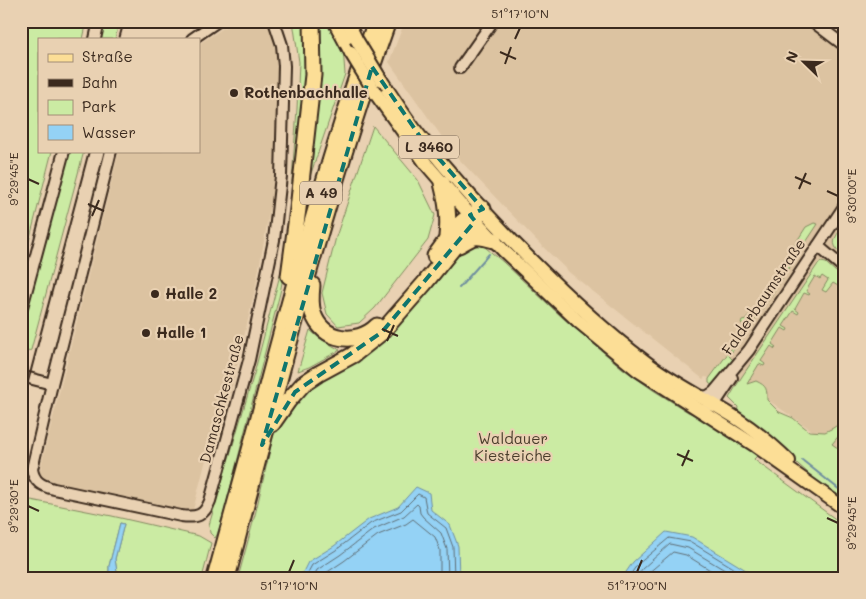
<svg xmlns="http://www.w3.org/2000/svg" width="866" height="599" font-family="Mali,sans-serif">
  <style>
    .built { fill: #dcc3a1 }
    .green { fill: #cbeba3; stroke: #838a60 }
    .water { fill: #94d2f5; stroke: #708f9f }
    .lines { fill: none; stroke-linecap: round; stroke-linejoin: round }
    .shore { stroke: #5f6d74; stroke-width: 1 }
    .stream { stroke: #708f9f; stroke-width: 2 }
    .minor-casing { stroke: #3b2a1e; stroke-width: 14 }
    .major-casing { stroke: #3b2a1e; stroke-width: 16 }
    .highway-casing { stroke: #3b2a1e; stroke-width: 19 }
    .minor { stroke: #e9d1b2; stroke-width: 10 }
    .major { stroke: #fcde96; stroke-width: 12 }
    .highway { stroke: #fcde96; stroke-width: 15 }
    .rail { stroke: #3b2a1e; stroke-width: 2 }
    .major-bridge-casing { stroke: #3b2a1e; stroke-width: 16; stroke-linecap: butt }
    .major-bridge { stroke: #fcde96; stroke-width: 12 }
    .marked { fill: none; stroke: #0f766e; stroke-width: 4; stroke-dasharray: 10 6; stroke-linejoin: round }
    .ticks { fill: none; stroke: #3b2a1e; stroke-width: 2 }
    .poi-dot { fill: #3b2a1e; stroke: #e9d1b2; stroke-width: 2 }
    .labels { text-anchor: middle; stroke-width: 4.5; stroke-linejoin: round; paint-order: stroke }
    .shield { fill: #e9d1b2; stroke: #6f5c4a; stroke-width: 1 }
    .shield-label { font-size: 14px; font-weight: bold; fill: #3b2a1e }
    .poi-label { font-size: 15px; font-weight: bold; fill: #3b2a1e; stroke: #e9d1b2; text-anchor: start }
    .street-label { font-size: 15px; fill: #3b2a1e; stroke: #e9d1b2 }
    .park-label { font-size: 15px; fill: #493d2b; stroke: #e9d1b2 }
    .neatline { fill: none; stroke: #3b2a1e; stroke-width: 2 }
    .ticks-label { font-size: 12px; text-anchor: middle; fill: #3b2a1e }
  </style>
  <rect width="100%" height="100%" fill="#e9d1b2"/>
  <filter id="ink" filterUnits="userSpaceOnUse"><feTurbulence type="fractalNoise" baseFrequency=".02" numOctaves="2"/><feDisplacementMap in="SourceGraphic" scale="10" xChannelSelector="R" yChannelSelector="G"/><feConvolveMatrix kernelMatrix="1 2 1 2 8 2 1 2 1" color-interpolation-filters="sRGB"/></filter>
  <g filter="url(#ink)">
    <!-- built -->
    <g class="built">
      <path d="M234 21H266L272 31 279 63 273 192 255 290 224 422 216 421 192 514 43 482 39 474 119 151H199V44Z"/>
      <path d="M405 21H845V453L746 385 705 377 703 379 570 273 540 244 454 154 389 62Z"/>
    </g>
    <!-- green -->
    <g class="green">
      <path d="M21 21H87L83 39H39V151H52L21 273Z"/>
      <path d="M103 21H120L115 39H99Z"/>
      <path d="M293 21H306L309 49 290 240 280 293 225 509 217 535 215 538 210 533 209 525 254 374 281 271 290 208 297 109 299 62Z"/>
      <path d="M318 21H328L343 48 345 74 307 185 320 54Z"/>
      <path d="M373 126 418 180 435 215 428 240 375 308 359 323 338 326 327 314 322 293 336 237Z"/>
      <path d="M69 151H84L31 350 23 354H21V324Z"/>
      <path d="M814 223 818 224 762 309 756 305 806 227Z"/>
      <path d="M844 224 845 258C829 243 833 241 844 224Z"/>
      <path d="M475 240 480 243 503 262 563 318 622 368 653 390 688 412 708 420 757 456 754 459 756 461 845 526V578H238L256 511 273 437 280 421 316 380 358 359 405 318 456 256Z"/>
      <path d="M821 262 826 263 845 280V290L833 283 826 292 822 290 828 280 822 276 820 279 815 276 806 291 810 294 809 295 804 293 795 309 799 312 798 314 793 311 783 326 788 329 787 331 782 328 772 344 776 347 775 349 771 346 761 361 765 364 764 366 759 364 747 384 756 381C767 386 767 389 767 400L779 412 793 418 809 431 825 432 833 428 842 422H845V428L832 444 845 453V503L827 490 780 448 737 413 738 407 729 398 741 378 818 264Z"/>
      <path d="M752 311 758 315 751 326 746 327 741 323 742 321 746 320Z"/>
      <path d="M310 330 319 338 340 350 309 367 298 371Z"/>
      <path d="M743 333 744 334 729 356 733 360 713 386 709 383V379Z"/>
      <path d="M31 500 112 516 199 536 211 543 202 578H118L115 559 124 524 120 523 109 566V578H21V510L23 505Z"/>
    </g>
    <!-- water -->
    <g class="water">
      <path d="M416 487 429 493 431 510 450 525 458 546 459 578H300L308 562 334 546 369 519 398 507Z"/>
      <path d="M120 523 124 524 115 559 118 578H109V566Z"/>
      <path d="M666 532 692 537 759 578H622L633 562Z"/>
    </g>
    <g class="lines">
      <!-- shore -->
      <g class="shore">
        <path d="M305 578 312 565 336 550 371 523 401 511 418 494 424 497 427 513 446 528 453 547 454 578"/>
        <path d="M313 578 317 570 340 555 374 529 404 516 417 504 419 506 420 513 423 517 441 533 447 549 448 578"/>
        <path d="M321 578 323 575 344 561 378 535 406 524 413 519 435 537 440 550V578"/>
        <path d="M628 578 637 565 669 538 691 542 750 578"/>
        <path d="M636 578 642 569 670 544 688 548 738 578"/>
        <path d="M645 578 647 574 673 552 686 555 723 578"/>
      </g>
      <!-- stream -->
      <g class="stream">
        <path d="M459 288 489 254"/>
        <path d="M802 460 845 494"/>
      </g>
      <!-- minor casing -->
      <g class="minor-casing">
        <g id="minor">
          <path d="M812 21 845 46"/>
          <path d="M95 39 99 21"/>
          <path d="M192 39 218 21"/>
          <path d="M460 68 493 21"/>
          <path d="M111 151 52 384 32 469C34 482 42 486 54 489L181 516C197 518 204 516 210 501L249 360 274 240 281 176 284 66 282 45 274 21"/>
          <path d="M818 246 845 269"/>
          <path d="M21 311 64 151"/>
          <path d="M21 376 52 384"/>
          <path d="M700 397 708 396 714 392 749 350 845 205"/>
          <path d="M708 406 714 405 732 378"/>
        </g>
      </g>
      <!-- major casing -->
      <g class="major-casing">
        <g id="major">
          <path d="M334 21 351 53"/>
          <path d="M347 21 356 39"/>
          <path d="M381 80C394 100 407 120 422 139 456 181 493 222 531 260 567 296 602 329 643 360 671 382 703 397 733 416 753 429 772 444 789 461"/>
          <path d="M376 94 427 165 465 209 504 251 578 321 639 371 756 446 845 509"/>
        </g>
      </g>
      <!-- highway casing -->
      <g class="highway-casing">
        <g id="highway">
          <path d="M442 183C447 203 449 216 447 237"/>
          <path d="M459 245C475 235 476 235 494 240"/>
          <path d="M435 256C450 237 454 224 477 212"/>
          <path d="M289 276 298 209 313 75 312 21"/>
          <path d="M312 285C311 295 310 304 313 313 322 341 357 346 377 326"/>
          <path d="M272 424 288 401 303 384 318 374 353 355 382 332 424 284 466 232 483 209"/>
          <path d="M215 578C229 528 242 478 256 428 292 291 329 154 376 21"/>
          <path d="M227 578C276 391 323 203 388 21"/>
        </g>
      </g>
      <!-- minor -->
      <use href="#minor" class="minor"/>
      <!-- major -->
      <use href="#major" class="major"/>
      <!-- highway -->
      <use href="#highway" class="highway"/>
      <!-- rail -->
      <g class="rail">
        <path d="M119 39 124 21"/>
        <path d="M21 408 89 151"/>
      </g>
      <!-- major-bridge casing -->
      <g class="major-bridge-casing">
        <g id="major-bridge">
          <path d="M356 39 381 80"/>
          <path d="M351 53 376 94"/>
        </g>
      </g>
      <!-- major-bridge -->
      <use href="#major-bridge" class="major-bridge"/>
    </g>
  </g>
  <!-- marked area -->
  <path class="marked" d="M372 67 421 138 483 209 470 215 475 221 382 332 295 392 262 445Z"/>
  <!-- ticks -->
  <path class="ticks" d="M515 39 520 28M500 52 516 59M505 64 511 47M795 177 811 184M28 179 39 184M799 189 806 173M827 191 838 196M88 204 104 211M92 216 99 200M382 329 398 336M387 341 394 325M677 454 693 461M682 466 689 450M28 506 39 511M827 518 838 523M289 572 294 560M637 572 642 560"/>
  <!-- markers -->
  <g class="poi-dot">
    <circle cx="234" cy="93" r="5"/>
    <circle cx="155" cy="294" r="5"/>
    <circle cx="146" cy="333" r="5"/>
  </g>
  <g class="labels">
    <!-- shield labels -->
    <g class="shield">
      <rect x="399" y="135.5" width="60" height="23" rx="4"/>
      <rect x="300" y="181.5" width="42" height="23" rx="4"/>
    </g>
    <g class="shield-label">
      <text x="429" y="152">L 3460</text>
      <text x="321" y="198">A 49</text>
    </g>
    <!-- poi labels -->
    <g class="poi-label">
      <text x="244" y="98">Rothenbachhalle</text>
      <text x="165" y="299">Halle 2</text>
      <text x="156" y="338">Halle 1</text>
    </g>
    <!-- street labels -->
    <g class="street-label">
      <text transform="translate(764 297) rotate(-56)" y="5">Falderbaumstraße</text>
      <text transform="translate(222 399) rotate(-75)" y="5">Damaschkestraße</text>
    </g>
    <!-- park labels -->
    <g class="park-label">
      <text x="513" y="444">Waldauer<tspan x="513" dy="17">Kiesteiche</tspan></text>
    </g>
  </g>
  <!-- margin -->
  <rect width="866" height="599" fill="none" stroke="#e9d1b2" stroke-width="55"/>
  <!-- legend -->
  <rect x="38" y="38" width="162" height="115" fill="#e9d1b2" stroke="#a38e77"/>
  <rect x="48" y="54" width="25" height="8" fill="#fcde96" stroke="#a38e77"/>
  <text x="82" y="62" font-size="15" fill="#3b2a1e">Straße</text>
  <rect x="48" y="79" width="25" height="8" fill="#3b2a1e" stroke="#a38e77"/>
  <text x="82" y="88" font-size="15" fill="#3b2a1e">Bahn</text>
  <rect x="48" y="100" width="25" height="15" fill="#cbeba3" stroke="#a38e77"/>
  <text x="82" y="112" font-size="15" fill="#3b2a1e">Park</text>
  <rect x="48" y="125" width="25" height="15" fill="#94d2f5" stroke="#a38e77"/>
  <text x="82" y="138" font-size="15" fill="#3b2a1e">Wasser</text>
  <!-- north arrow -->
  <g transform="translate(804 62) rotate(293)" stroke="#e9d1b2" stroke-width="4" paint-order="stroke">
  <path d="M0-4L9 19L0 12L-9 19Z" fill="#3b2a1e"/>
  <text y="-8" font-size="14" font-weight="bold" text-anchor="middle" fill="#3b2a1e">N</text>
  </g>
  <rect x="28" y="28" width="810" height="544" class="neatline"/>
  <g class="ticks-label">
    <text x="520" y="18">51°17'10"N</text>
    <text transform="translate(14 179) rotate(-90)" y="4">9°29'45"E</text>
    <text transform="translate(852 196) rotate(-90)" y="4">9°30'00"E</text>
    <text transform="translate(14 506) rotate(-90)" y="4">9°29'30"E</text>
    <text transform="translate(852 523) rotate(-90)" y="4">9°29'45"E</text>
    <text x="289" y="590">51°17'10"N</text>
    <text x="637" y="590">51°17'00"N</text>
  </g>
</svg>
